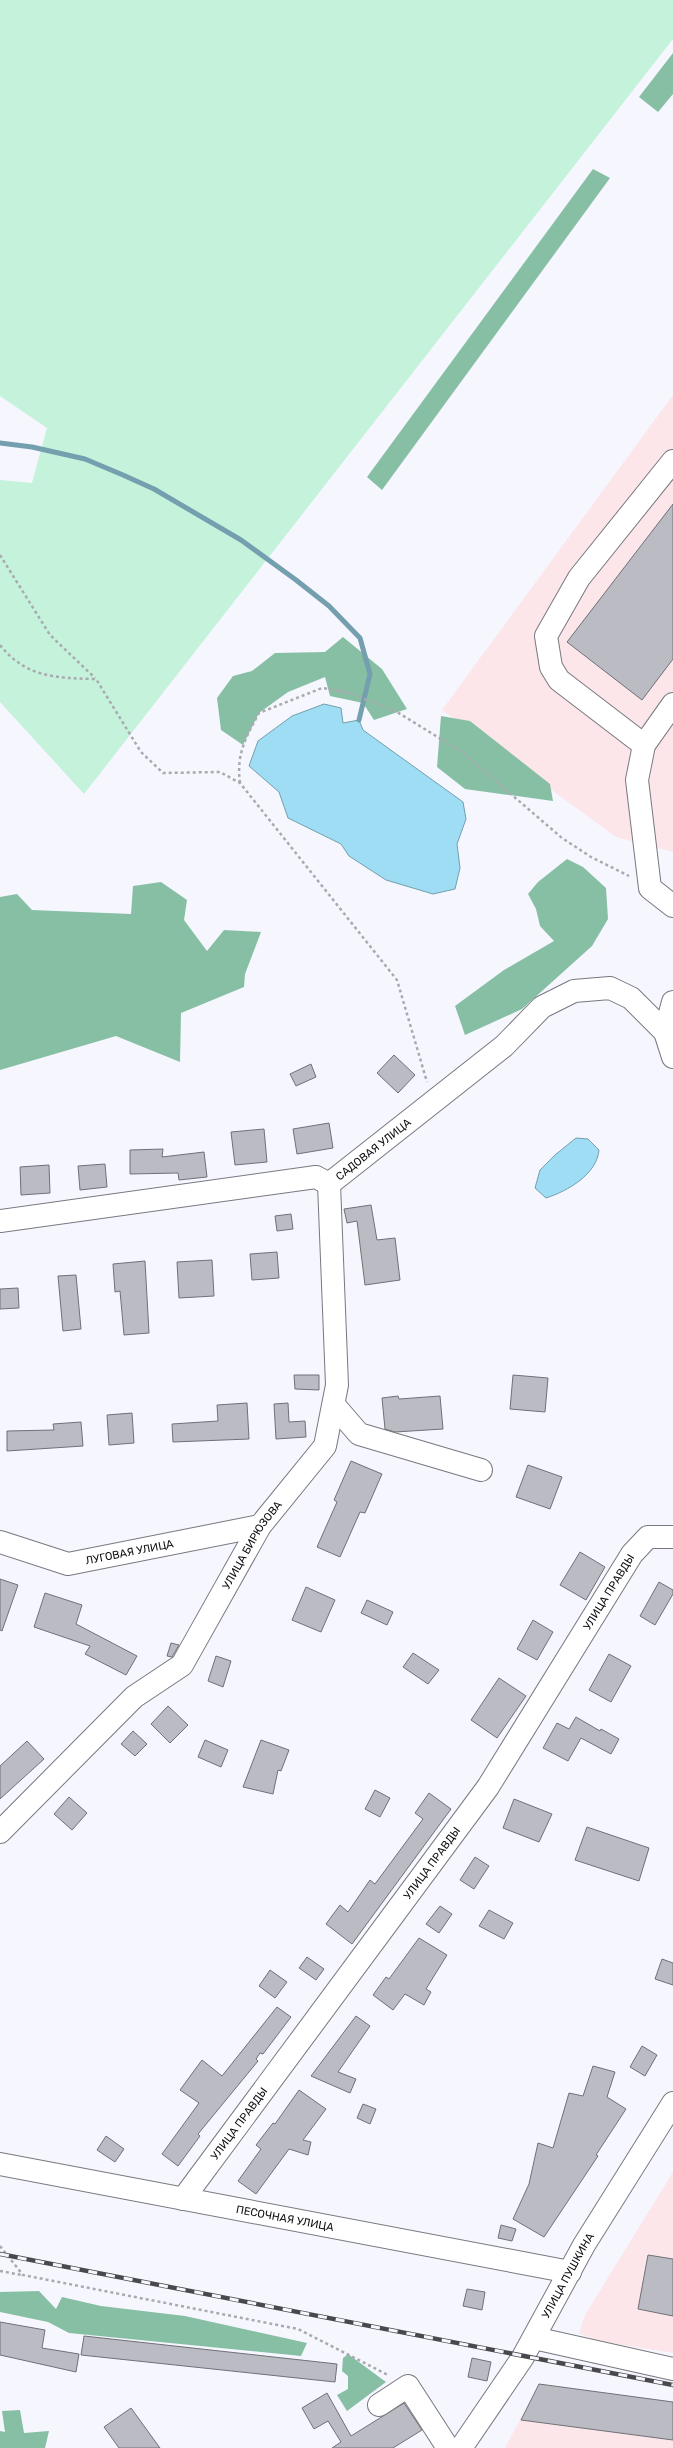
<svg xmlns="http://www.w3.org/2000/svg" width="673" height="2448" font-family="Rubik,sans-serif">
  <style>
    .industrial { fill: #fce6e9 }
    .green { fill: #c4f2db }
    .forest { fill: #87bfa4 }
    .water { fill: #9eddf3; stroke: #739faf }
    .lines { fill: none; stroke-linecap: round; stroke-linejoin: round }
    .stream { stroke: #739faf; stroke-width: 5 }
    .building { fill: #babbc3; stroke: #707078 }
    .minor-casing { stroke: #787880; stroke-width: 24 }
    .major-casing { stroke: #787880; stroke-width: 24 }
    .path { stroke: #a9a9b0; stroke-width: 2.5; stroke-dasharray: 3 3; stroke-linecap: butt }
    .minor { stroke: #fff; stroke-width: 22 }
    .major { stroke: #fff; stroke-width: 22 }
    .rail-casing { stroke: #49494d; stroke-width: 4.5 }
    .rail { stroke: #f6f6fe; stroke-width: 3; stroke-dasharray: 9; stroke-linecap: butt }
    .labels { text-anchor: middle; stroke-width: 3; stroke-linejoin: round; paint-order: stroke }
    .street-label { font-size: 11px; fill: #0e0e11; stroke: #f6f6fe }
  </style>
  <rect width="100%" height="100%" fill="#f6f6fe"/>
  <!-- industrial -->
  <g class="industrial">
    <path d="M673 395V852L616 837 442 710Z"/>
    <path d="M673 2172V2353L597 2341 579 2333 585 2315Z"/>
    <path d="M539 2384 673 2402V2448H505Z"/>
  </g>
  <!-- green -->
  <path class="green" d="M0 0H673V39L84 794 0 702V480L32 483 47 428 0 396Z"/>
  <!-- forest -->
  <g class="forest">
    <path d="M673 53V94L658 112 639 97Z"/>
    <path d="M593 169 610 178 382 490 367 477Z"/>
    <path d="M343 637 382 669 407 709 374 720 363 703 330 696 325 677 288 692 259 713 243 745 221 730 217 698 233 676 252 671 275 653 325 652Z"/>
    <path d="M441 716 470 721 550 784 553 801 465 789 437 767Z"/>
    <path d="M567 859 583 867 606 888 608 919 592 946 522 1009 465 1035 455 1006 504 970 554 941 540 926 536 909 528 894 538 882Z"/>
    <path d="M161 882 187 900 184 920 207 951 224 930 261 932 245 974 244 987 181 1013 180 1062 116 1036 0 1070V897L17 894 32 910 131 914 133 886Z"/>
    <path d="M39 2291 56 2309 62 2297 101 2306 185 2316 307 2343 301 2356 69 2333 48 2322 0 2312V2292Z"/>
    <path d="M348 2354 386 2382 347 2411 337 2395 348 2389V2376L342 2371 343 2358Z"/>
    <path d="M20 2410 24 2433 49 2431 45 2448H0V2431L5 2432 2 2411Z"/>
  </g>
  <!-- water -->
  <g class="water">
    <path d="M324 704 341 708 343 723 359 720 363 730 463 802 466 819 457 844 460 868 455 889 433 894 386 880 349 856 341 844 288 818 279 792 249 766 258 741 292 716Z"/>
    <path d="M576 1138 588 1139 599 1150C597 1174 568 1191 546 1198L535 1188 540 1170 555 1155Z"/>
  </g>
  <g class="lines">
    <!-- stream -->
    <path class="stream" d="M0 443 32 447 85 459 123 475 154 489 241 540 296 580 329 606 360 638 370 674 359 720"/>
  </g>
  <!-- building -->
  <g class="building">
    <path d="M673 504V659L642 700 567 642Z"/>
    <path d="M394 1055 415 1075 398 1093 377 1073Z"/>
    <path d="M311 1064 316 1077 296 1086 290 1074Z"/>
    <path d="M329 1123 333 1148 297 1154 293 1129Z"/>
    <path d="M264 1129 267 1162 235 1165 231 1132Z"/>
    <path d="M163 1149 162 1157 204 1152 207 1177 179 1180 178 1173 130 1174V1150Z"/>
    <path d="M105 1164 107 1187 80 1190 78 1166Z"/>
    <path d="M49 1165 50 1193 21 1195 20 1167Z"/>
    <path d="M371 1205 377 1240 395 1238 400 1280 365 1285 357 1221 347 1223 344 1209Z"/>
    <path d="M291 1214 293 1229 277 1231 275 1216Z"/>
    <path d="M277 1252 279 1278 252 1280 250 1254Z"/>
    <path d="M212 1260 214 1296 179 1298 177 1262Z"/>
    <path d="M145 1261 149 1333 124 1335 120 1291 115 1292 113 1264Z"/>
    <path d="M76 1275 81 1329 63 1331 58 1276Z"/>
    <path d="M18 1288 19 1308 0 1309V1289Z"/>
    <path d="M294 1375H319V1390L295 1389Z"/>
    <path d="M513 1375 548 1378 545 1412 510 1409Z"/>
    <path d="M398 1396 399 1399 440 1396 443 1429 395 1432 385 1429 382 1398Z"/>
    <path d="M247 1403 249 1439 173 1442 172 1424 218 1421 217 1405Z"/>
    <path d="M288 1403 289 1422 305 1421 306 1437 276 1439 274 1404Z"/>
    <path d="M132 1413 134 1443 109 1445 107 1415Z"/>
    <path d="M81 1422 83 1446 7 1451V1431L54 1430 53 1424Z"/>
    <path d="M351 1461 382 1474 365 1513 360 1512 340 1557 317 1547 337 1502 334 1500Z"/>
    <path d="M528 1465 562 1477 550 1509 516 1497Z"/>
    <path d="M580 1552 605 1567 586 1600 560 1585Z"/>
    <path d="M0 1579 18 1585 2 1631 0 1630Z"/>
    <path d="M659 1582 673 1590V1594L655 1625 640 1616Z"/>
    <path d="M306 1587 335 1600 321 1632 292 1620Z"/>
    <path d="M45 1593 82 1605 76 1624 137 1656 126 1675 85 1654 90 1646 34 1627Z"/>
    <path d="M367 1600 393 1612 387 1625 361 1613Z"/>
    <path d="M533 1620 553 1632 537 1660 517 1649Z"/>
    <path d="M171 1643 179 1645 172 1657 167 1656Z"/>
    <path d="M413 1653 439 1670 428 1684 403 1667Z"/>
    <path d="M609 1654 631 1666 611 1702 589 1690Z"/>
    <path d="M216 1656 231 1661 223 1687 208 1681Z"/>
    <path d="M499 1678 526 1696 497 1738 471 1720Z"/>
    <path d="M168 1706 188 1725 170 1743 151 1724Z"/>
    <path d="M576 1717 600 1731 601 1729 619 1739 611 1754 581 1738 568 1761 543 1748 557 1723 569 1729Z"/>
    <path d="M133 1731 147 1744 135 1756 121 1744Z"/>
    <path d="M205 1740 228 1750 221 1767 198 1757Z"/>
    <path d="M261 1740 289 1750 281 1771 278 1770 273 1794 243 1787Z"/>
    <path d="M27 1741 44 1759 0 1799V1766Z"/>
    <path d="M375 1790 390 1798 380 1817 365 1809Z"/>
    <path d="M429 1793 451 1809 352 1944 326 1924 340 1905 348 1912 370 1880 375 1884 423 1819 415 1813Z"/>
    <path d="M69 1797 87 1813 72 1830 54 1814Z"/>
    <path d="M514 1799 552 1814 539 1842 503 1828Z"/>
    <path d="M587 1827 649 1848 639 1881 575 1860Z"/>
    <path d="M475 1857 489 1866 474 1889 460 1880Z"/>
    <path d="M440 1906 452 1914 439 1933 426 1924Z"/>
    <path d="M489 1910 513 1923 504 1939 479 1926Z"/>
    <path d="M419 1938 447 1955 426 1989 431 1992 424 2005 405 1994 393 2010 373 1995 386 1977 389 1979Z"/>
    <path d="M307 1957 324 1969 316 1980 299 1968Z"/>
    <path d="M662 1959 673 1963V1985L655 1979Z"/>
    <path d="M270 1970 287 1982 275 1998 259 1986Z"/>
    <path d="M277 2007 291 2017 263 2054 260 2053 256 2059 258 2061 198 2134 200 2136 178 2166 162 2154 199 2103 180 2090 202 2060 222 2076Z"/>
    <path d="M356 2016 370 2026 338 2072 356 2079 350 2093 311 2076Z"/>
    <path d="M642 2046 657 2055 645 2076 630 2067Z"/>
    <path d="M593 2066 615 2072 607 2097 626 2109 596 2155 598 2156 544 2237 513 2219 529 2184 538 2143 553 2148 569 2093 583 2096Z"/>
    <path d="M299 2090 326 2109 303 2140 311 2142 308 2155 289 2149 256 2194 238 2181 261 2149 256 2145 273 2123 275 2124Z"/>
    <path d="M363 2104 376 2109 370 2124 357 2118Z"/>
    <path d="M106 2136 124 2149 115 2162 97 2150Z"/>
    <path d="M501 2225 516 2229 512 2241 498 2238Z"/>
    <path d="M648 2255 673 2259V2316L638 2309Z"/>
    <path d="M467 2289 485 2292 482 2310 463 2306Z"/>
    <path d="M0 2322 45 2330 42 2348 79 2354 76 2372 0 2355Z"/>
    <path d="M84 2336 337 2364 335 2382 81 2355Z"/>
    <path d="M472 2358 491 2362 487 2381 468 2377Z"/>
    <path d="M539 2384 673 2402V2440L521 2420Z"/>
    <path d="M327 2393 351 2436 404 2403 422 2430 393 2448H332L341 2442 328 2421 314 2429 302 2408Z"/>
    <path d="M131 2408 160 2448H119L104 2427Z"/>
  </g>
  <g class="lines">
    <!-- minor casing -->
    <g class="minor-casing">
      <g id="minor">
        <path d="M673 704 644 745 637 780 650 888 673 906"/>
        <path d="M644 745 559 680 551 667 546 636 579 578 673 461"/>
        <path d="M665 1032 673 1002"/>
        <path id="s1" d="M0 1221 316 1177 329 1184 504 1046 542 1007 574 991 610 988 631 998 665 1032 673 1057"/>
        <path d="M334 1405 359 1434 481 1470"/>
        <path id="s2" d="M0 1542 68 1564 260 1526"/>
        <path id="s3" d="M0 1832 134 1697 182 1665 260 1526 325 1446 337 1385 329 1184"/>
        <path id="s4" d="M0 2164 570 2272"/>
        <path id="s5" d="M183 2199 488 1787 632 1554 648 1537H673"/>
        <path d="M534 2338 673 2369"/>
        <path d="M379 2405 408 2386 448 2448"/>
      </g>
    </g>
    <!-- major casing -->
    <g class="major-casing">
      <g id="major">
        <path id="s6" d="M461 2448 523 2357 584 2245 673 2103"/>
      </g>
    </g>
    <!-- path -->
    <g class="path">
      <path d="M0 555 50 635 95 678"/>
      <path d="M0 645C26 678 57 678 96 679L141 752 163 773 220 772 240 783 397 980 427 1082"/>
      <path d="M240 783C236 754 246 737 259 713L322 688 347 692 397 712 462 752 562 838 591 857 629 876"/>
      <path d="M0 2246 23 2275 298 2329 388 2375"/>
      <path d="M0 2271 22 2275"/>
    </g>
    <!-- minor -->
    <use href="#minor" class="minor"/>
    <!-- major -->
    <use href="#major" class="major"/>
    <!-- rail casing -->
    <g class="rail-casing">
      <path id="rail" d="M0 2254 673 2385"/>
    </g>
    <!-- rail -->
    <use href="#rail" class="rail"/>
  </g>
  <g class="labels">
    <!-- street labels -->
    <g class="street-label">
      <text dy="4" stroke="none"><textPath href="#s1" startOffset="390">САДОВАЯ УЛИЦА</textPath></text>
      <text dy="4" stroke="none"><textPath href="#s3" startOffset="387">УЛИЦА БИРЮЗОВА</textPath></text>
      <text dy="4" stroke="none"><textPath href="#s2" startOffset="134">ЛУГОВАЯ УЛИЦА</textPath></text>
      <text dy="4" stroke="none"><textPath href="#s5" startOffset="742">УЛИЦА ПРАВДЫ</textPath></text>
      <text dy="4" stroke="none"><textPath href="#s5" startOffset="418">УЛИЦА ПРАВДЫ</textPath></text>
      <text dy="4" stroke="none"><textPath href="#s5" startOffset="94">УЛИЦА ПРАВДЫ</textPath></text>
      <text dy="4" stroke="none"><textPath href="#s4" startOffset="290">ПЕСОЧНАЯ УЛИЦА</textPath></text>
      <text dy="4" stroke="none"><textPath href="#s6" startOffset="203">УЛИЦА ПУШКИНА</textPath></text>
    </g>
  </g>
</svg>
